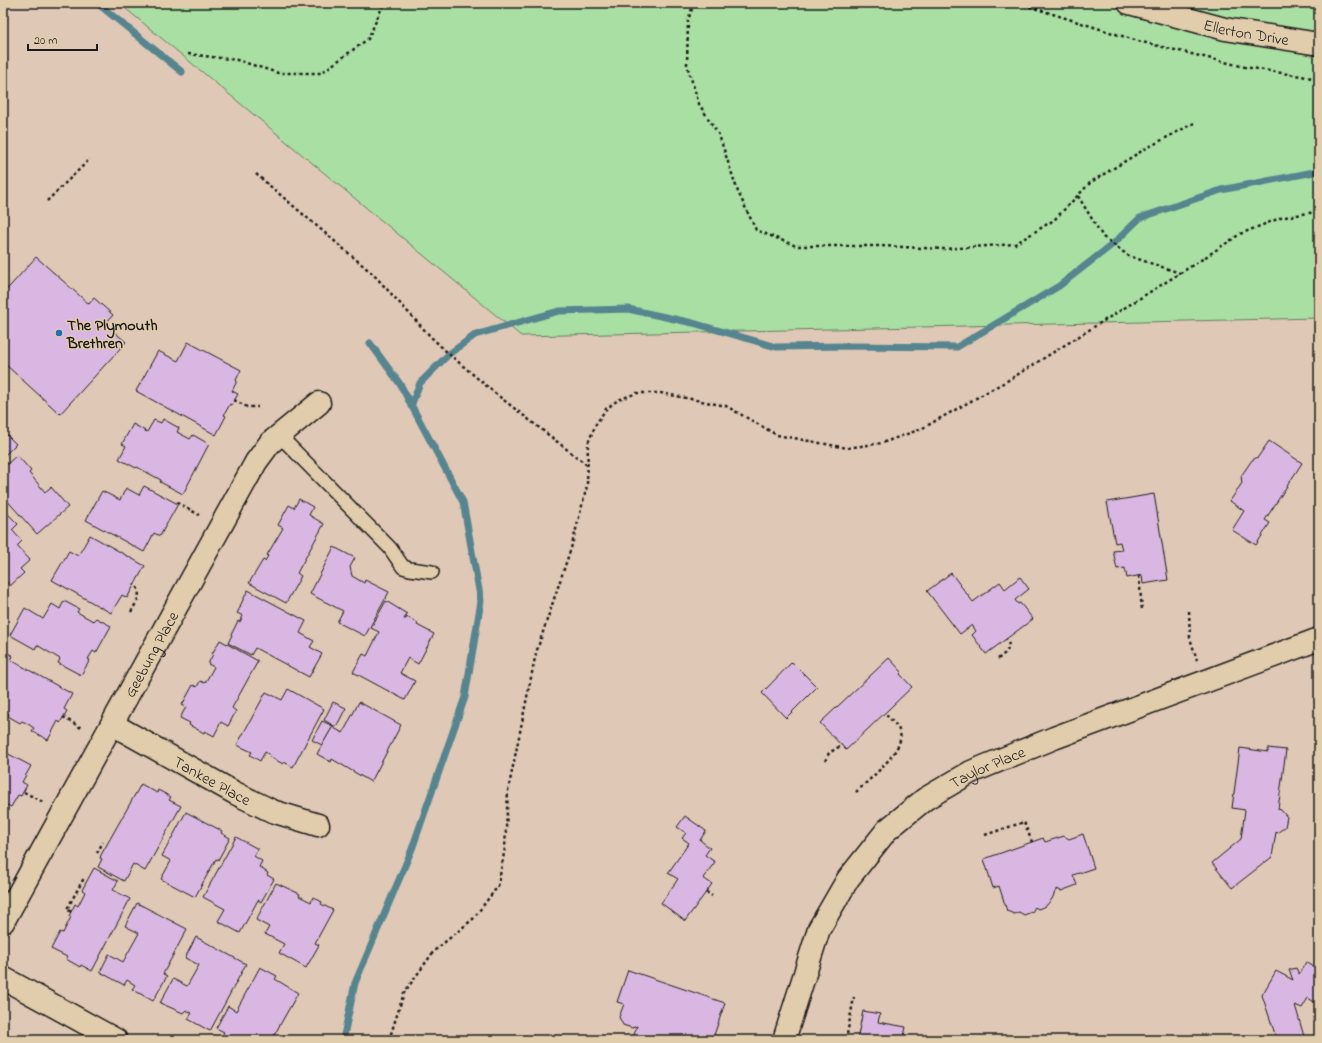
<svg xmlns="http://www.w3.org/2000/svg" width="1322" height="1043" font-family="'Indie Flower',sans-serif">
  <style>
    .green { fill: #a9dfa3; stroke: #627e60 }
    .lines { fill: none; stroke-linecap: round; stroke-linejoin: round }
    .stream { stroke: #56858f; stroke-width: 7 }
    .building { fill: #dab7e2; stroke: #1c1c1c }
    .service-casing { stroke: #1c1c1c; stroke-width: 16 }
    .minor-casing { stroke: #1c1c1c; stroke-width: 25 }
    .secondary-casing { stroke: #1c1c1c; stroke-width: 25 }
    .path { stroke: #1c1c1c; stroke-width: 2.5; stroke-dasharray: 3 3; stroke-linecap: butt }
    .service { stroke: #e1ccab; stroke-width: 13 }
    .minor { stroke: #e1ccab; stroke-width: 22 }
    .secondary { stroke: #e1ccab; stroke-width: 22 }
    .poi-dot { fill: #1f6fb2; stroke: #e1ccab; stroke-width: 1.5 }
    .labels { text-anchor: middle; stroke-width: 3; stroke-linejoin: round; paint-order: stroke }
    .street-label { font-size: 16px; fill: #1c1c1c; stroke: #e1ccab }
    .poi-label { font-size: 16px; font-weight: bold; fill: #1c1c1c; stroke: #e1ccab; text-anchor: start }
  </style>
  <rect width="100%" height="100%" fill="#e0c8b6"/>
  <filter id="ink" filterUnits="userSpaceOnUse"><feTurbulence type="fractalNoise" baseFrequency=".025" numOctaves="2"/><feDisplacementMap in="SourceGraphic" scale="8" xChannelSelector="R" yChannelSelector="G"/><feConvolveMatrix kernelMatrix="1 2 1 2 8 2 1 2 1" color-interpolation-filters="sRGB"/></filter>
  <g filter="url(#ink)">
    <!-- green -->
    <path class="green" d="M119 3H1319V318L521 336Z"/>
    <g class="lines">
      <!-- stream -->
      <g class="stream">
        <path d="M97 3 182 72"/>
        <path d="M411 406 420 383 449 354 475 335 559 311 628 309 693 323 776 347 848 346 957 347 1059 286 1113 244 1140 218 1221 190 1319 171"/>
        <path d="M343 1040 355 983 412 849 465 697 481 601 463 502 400 384 370 343"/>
      </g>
    </g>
    <!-- building -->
    <g class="building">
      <path d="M36 257 89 304 94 298 113 315 105 324 126 342 60 414 6 365 3 368V294Z"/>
      <path d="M188 342 241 370 236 380 237 381 232 391 238 394 232 405 230 404 224 415 226 416 216 435 136 391 158 351 178 361Z"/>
      <path d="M163 419 179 428 177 432 190 439 193 435 209 444 183 494 160 482 161 480 137 467 136 468 119 459 126 446 122 444 133 424 147 432 154 420 161 423Z"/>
      <path d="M3 431 16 444 3 457Z"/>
      <path d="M1269 441 1302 463 1265 520 1270 523 1256 545 1232 530 1244 511 1230 501 1242 483 1241 476 1252 460 1258 457Z"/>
      <path d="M17 455 31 471 29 473 45 492 51 487 68 507 37 534 3 496V464L5 466Z"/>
      <path d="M144 486 178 504 160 536 154 533 144 552 86 520 102 491 120 500 126 488 139 495Z"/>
      <path d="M1154 494 1168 580 1143 584 1142 575 1127 578 1125 568 1117 569 1113 551 1122 550 1120 542 1115 543 1107 502Z"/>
      <path d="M299 499 313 507 309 515 324 524 297 573 301 576 286 603 249 583 263 560 265 561 268 556 267 555 283 528 278 525 289 505 294 508Z"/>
      <path d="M5 511 18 524 12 530 22 541 17 546 30 560 20 569 24 573 10 586 3 578V513Z"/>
      <path d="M90 535 145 566 127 598 122 595 111 613 52 580 69 551 78 556Z"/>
      <path d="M334 547 355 558 350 567 352 576 364 583 365 580 389 592 365 636 337 622 343 611 310 594Z"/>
      <path d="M951 573 973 602 1000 582 1005 589 1020 577 1029 589 1015 600 1018 604 1020 603 1033 619 986 654 972 635 976 631 972 625 960 634 927 591Z"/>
      <path d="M248 590 306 621 300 633 314 641 310 647 322 654 309 677 255 648 251 655 228 643 232 635H231L238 621 240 622 243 616 237 613 241 606H240Z"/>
      <path d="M64 601 79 609 77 612 93 621 96 618 111 626 96 653 93 651 88 659 90 660 81 675 58 663 60 659 37 645 35 649 10 635 25 608 43 619 52 604 60 609Z"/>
      <path d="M386 601 407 614 404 619H406L407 617 418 623 417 625 434 634 418 664 408 658 400 673 415 681 405 700 353 672 363 654 367 656 379 632 371 628Z"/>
      <path d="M220 640 258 661 232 708 236 711 228 726 221 722 214 736 205 731 204 733 189 725 190 723 180 718 186 707 182 705 193 685 197 687 200 681 205 683 214 667 208 664 213 654H212Z"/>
      <path d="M3 650 13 656 11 660 72 694 64 709 67 711 60 723 58 721 48 740 32 731 34 728 28 724 22 721 20 723 8 716 9 714 3 710Z"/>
      <path d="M889 658 902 672 900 674 912 687 846 750 820 723Z"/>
      <path d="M792 662 817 687 786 718 762 693Z"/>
      <path d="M288 689 324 709 293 767 284 762 283 764 269 756 270 755 265 752 260 761 250 755 252 752 237 745 266 692 282 700Z"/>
      <path d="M333 702 346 708 336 727 324 720Z"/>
      <path d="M359 702 401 725 371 782 332 759 331 762 317 754 332 727 343 733Z"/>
      <path d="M322 721 333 726 322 745 312 740Z"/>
      <path d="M1240 748 1268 752V748L1286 750 1278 809 1281 810 1287 817 1285 827 1277 833 1276 832 1272 857 1232 888 1212 863 1241 839 1245 810 1232 808Z"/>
      <path d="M3 751 31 766 22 782 27 785 21 796 18 795 11 807 3 803Z"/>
      <path d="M141 784 157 793 158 790 171 797 169 800 181 806 145 871 133 864 124 881 98 867 102 859 100 858 101 855Z"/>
      <path d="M186 812 222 831 221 833 230 838 218 860 216 859 195 897 161 879 171 861 162 856Z"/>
      <path d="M685 816 706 831 700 840 710 848 705 855 715 862 703 878 712 884 685 921 661 903 678 879 668 873 689 843 682 838 686 833 677 827Z"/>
      <path d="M1083 834 1094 868 1073 875 1077 885 1061 891 1057 889V891L1055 892 1052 899 1046 906 1038 909 1035 907 1032 912 1024 915 1019 912 1014 914 1007 911 999 886 993 888 984 859 1043 838 1045 842 1064 836 1069 839Z"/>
      <path d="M236 837 258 849 254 856 262 861 259 867 268 873 267 875 274 879 261 902 258 900 240 933 218 921 225 909 203 897Z"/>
      <path d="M94 868 118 881 113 890 130 899 92 971 81 965 80 967 66 959 67 957 51 949 60 932 63 933 71 917 69 916 75 904 78 906 85 892 82 890Z"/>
      <path d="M276 883 300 894 299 896 311 902 313 897 322 902 321 904 333 910 315 943 319 945 306 968 279 953 284 944 265 934 269 927 256 920Z"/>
      <path d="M137 903 187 929 163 974 167 976 153 1001 132 989 135 985 127 980 124 985 100 972 109 954 123 962 139 933 125 926Z"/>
      <path d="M196 937 246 964 210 1031 188 1019 192 1013 186 1010 183 1013 160 1003 173 979 187 986 199 965 185 958Z"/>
      <path d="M1306 962 1319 970V1005L1308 998 1302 1008 1295 1005 1305 1040H1277L1262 995 1276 971 1293 980 1289 970 1296 968 1299 974Z"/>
      <path d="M260 967 277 976 275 979 298 993 272 1039 274 1040H228L222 1036 224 1032 216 1028 228 1006 236 1011Z"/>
      <path d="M628 970 725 1003 713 1038 711 1037V1040H637L633 1038 637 1026 632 1028 623 1025 619 1017 624 1004 617 1002Z"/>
      <path d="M863 1011 880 1014 878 1022 906 1027 903 1040H857Z"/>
      <path d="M3 1033 9 1037 15 1040H3Z"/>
    </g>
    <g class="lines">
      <!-- service casing -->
      <g class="service-casing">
        <path id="service" d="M279 435 390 548 403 567 410 569 432 572"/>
      </g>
      <!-- minor casing -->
      <g class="minor-casing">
        <g id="minor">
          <path id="s1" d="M112 724 235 793 272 811 318 825"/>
          <path id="s2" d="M3 922C87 769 172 616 256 462L270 443 319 403"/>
          <path d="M3 978 116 1040"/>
          <path id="s3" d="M784 1040 819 929 848 879 887 830 925 799 971 772 1054 738 1319 639"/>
        </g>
      </g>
      <!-- secondary casing -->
      <g class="secondary-casing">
        <g id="secondary">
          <path id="s4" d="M1129 3 1225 29 1319 44"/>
        </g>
      </g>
      <!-- path -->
      <g class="path">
        <path d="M694 3 688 20 687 65 699 104 719 135 738 192 756 230 796 246H882L944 249 1015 244 1054 220 1091 182 1145 149 1194 123"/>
        <path d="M1018 3 1138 41 1245 67 1319 79"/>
        <path d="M188 54 237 60 278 73H321L368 39 384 3"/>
        <path d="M256 174 373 274 430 336 449 354 496 394 587 465"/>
        <path d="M1078 196 1103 237 1129 256 1180 273"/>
        <path d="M47 201 90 159"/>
        <path d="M234 400 247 407H258"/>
        <path d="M177 502 199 515"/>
        <path d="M1139 576 1142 610"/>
        <path d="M1189 611 1190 638 1197 660"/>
        <path d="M131 612C136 603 144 592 134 584"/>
        <path d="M998 659C1005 653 1013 648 1006 639"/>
        <path d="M63 717 83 729"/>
        <path d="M825 761 829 753 842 745"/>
        <path d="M24 792 43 802"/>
        <path d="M856 792C868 781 905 750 900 733 898 725 890 719 884 713"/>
        <path d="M985 835 1024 822 1032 842"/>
        <path d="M97 853 103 842"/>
        <path d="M706 892 712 896"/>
        <path d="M71 912 67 909 84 878"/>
        <path d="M389 1040 404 993 434 951 473 919 498 886 505 848 508 791 536 653 572 545 587 486 588 443 596 424 606 409 618 400 637 393H661L726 406 777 435 847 448 882 443 921 429 1012 378 1198 262 1240 234 1280 218 1308 213 1319 212"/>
        <path d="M846 1040 854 997"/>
      </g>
      <!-- service -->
      <use href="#service" class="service"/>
      <!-- minor -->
      <use href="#minor" class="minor"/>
      <!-- secondary -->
      <use href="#secondary" class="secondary"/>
    </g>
  </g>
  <!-- markers -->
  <circle class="poi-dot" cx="59" cy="333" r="4"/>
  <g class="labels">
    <!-- street labels -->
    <g class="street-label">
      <text dy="6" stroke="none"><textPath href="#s4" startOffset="121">Ellerton Drive</textPath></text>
      <text dy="6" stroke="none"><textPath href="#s2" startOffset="306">Geebung Place</textPath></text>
      <text dy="6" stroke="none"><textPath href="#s3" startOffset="356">Taylor Place</textPath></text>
      <text dy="6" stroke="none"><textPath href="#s1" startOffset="115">Tankee Place</textPath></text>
    </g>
    <!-- poi labels -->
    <g class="poi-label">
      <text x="67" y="330">The Plymouth<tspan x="67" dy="18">Brethren</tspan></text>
    </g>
  </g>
  <!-- margin -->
  <rect width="1322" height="1043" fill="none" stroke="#e1ccab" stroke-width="16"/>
  <rect x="8" y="8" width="1306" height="1027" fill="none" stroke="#1c1c1c" stroke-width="1.5" filter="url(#ink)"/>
  <!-- scale -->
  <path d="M28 44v6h69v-6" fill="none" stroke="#1c1c1c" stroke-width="2"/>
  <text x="34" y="44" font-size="12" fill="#1c1c1c" stroke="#e1ccab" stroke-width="3" paint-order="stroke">20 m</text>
</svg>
